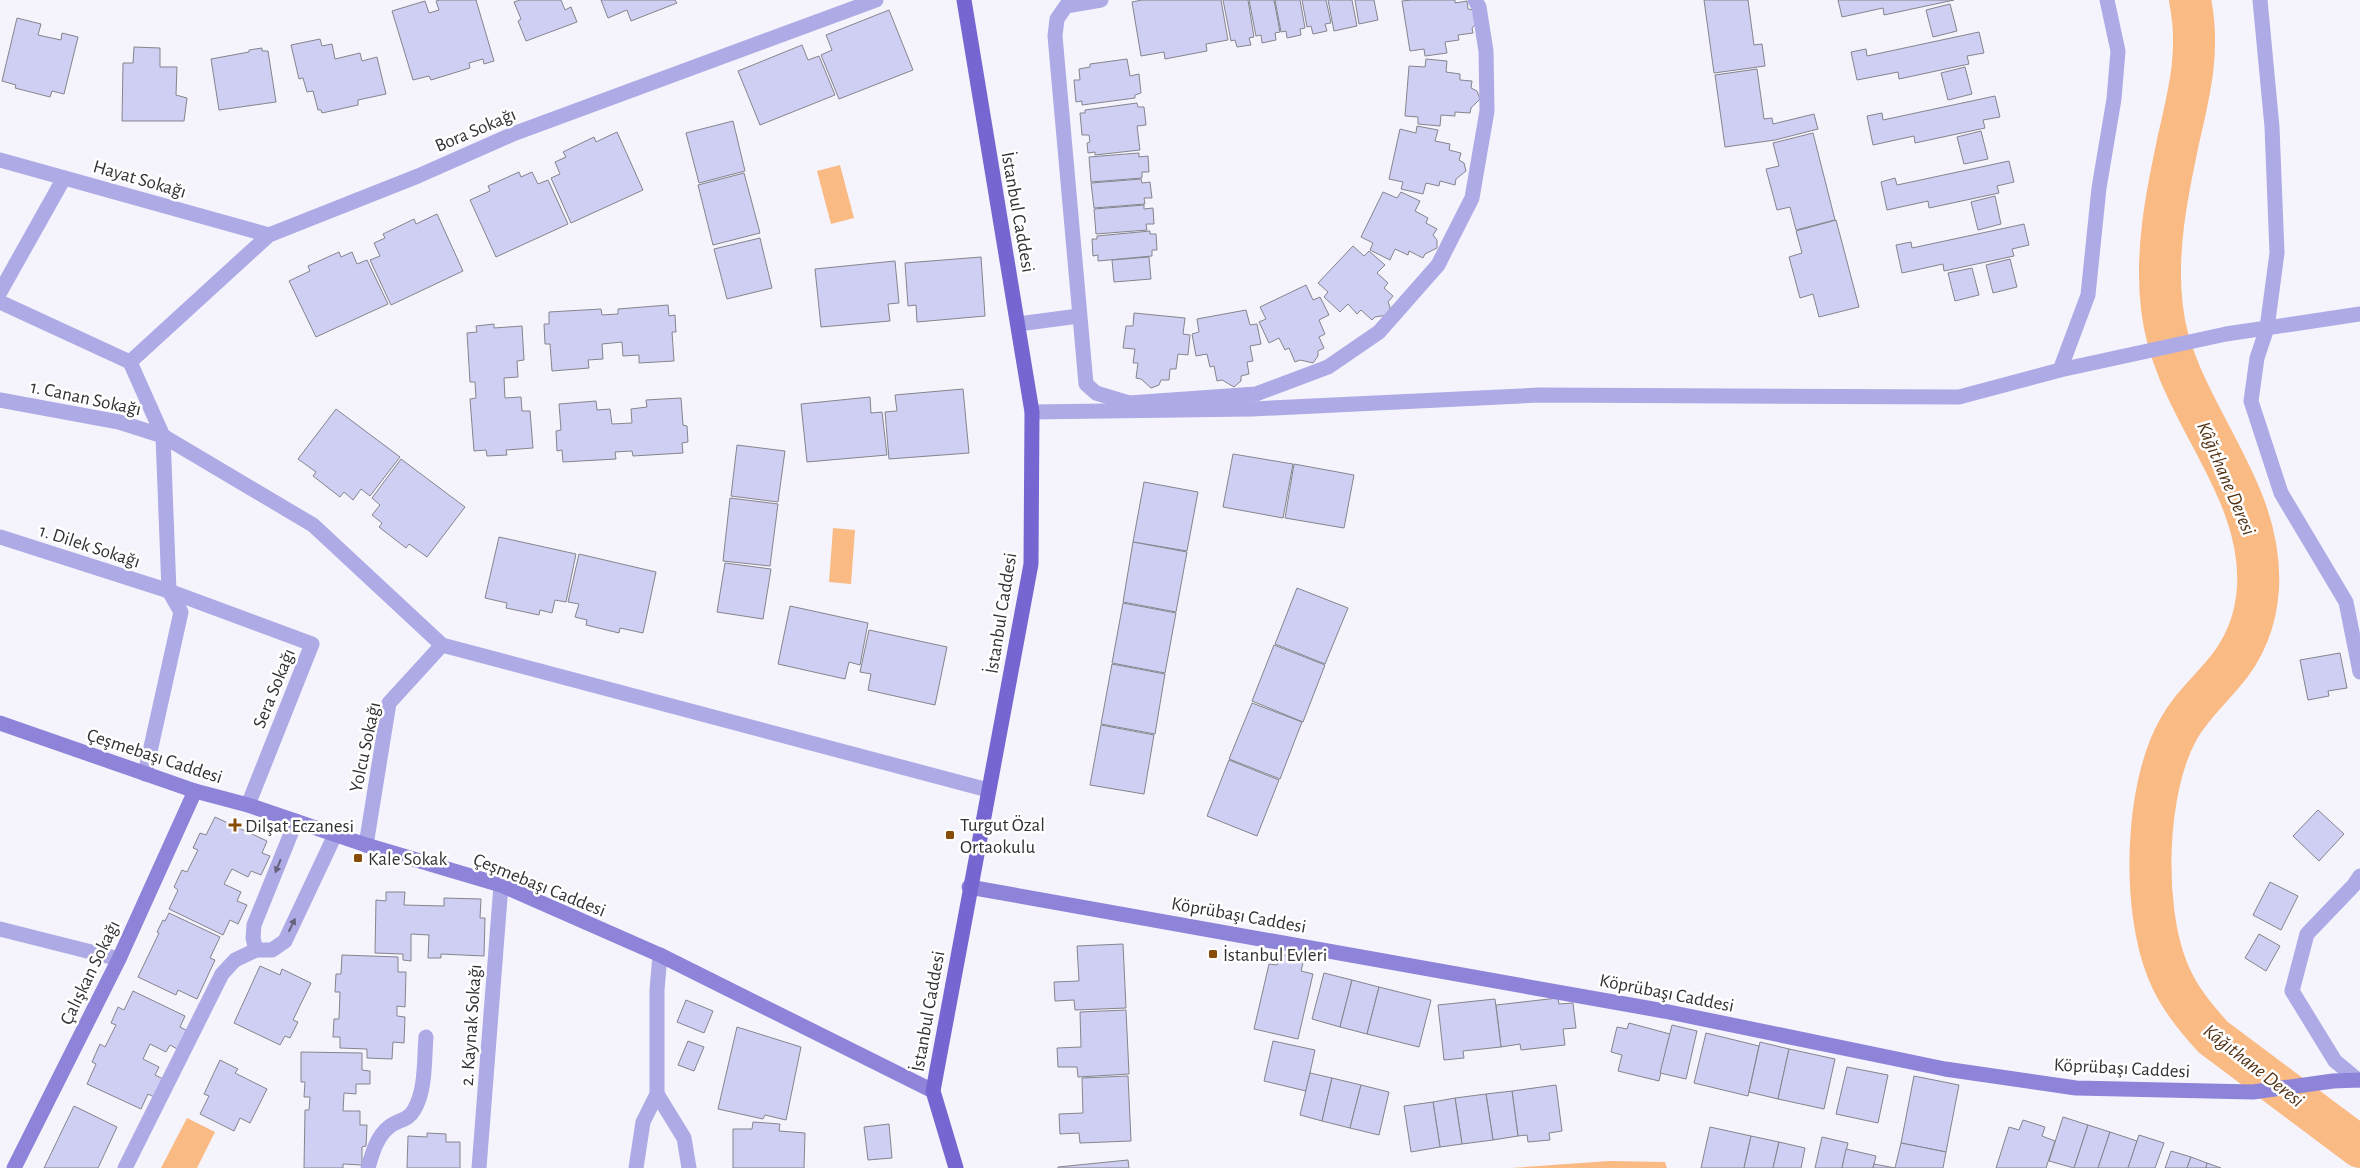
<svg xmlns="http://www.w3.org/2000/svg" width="2360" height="1168" font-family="'Alegreya Sans',sans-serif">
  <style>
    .water { fill: #f9ba84 }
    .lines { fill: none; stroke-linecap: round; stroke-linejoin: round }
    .river { stroke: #f9ba84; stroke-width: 42 }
    .building { fill: #cfcef3; stroke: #85858d }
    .street { stroke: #aeaae5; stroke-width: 15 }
    .secondary { stroke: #8d84da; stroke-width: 15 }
    .primary { stroke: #7666d1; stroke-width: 15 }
    .oneway { fill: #64627c }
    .poi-dot { fill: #884d06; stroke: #fff; stroke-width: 2 }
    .labels { text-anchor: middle; stroke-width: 5; stroke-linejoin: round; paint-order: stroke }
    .street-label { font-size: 19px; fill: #323236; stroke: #fff }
    .poi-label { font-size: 19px; fill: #323236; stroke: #fff; text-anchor: start }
    .water-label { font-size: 20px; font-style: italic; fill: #523214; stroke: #fff }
  </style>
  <rect width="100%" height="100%" fill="#f5f4fd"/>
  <!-- water -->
  <g class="water">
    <path d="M840 165 854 218 831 224 817 171Z"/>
    <path d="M833 528 855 530 851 584 829 582Z"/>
    <path d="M187 1118 215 1132 197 1168H161Z"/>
    <path d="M1609 1161 1665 1162 1667 1168H1511Z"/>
  </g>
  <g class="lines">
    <!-- river -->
    <path class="river" d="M2190 0C2200 49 2190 90 2179 137 2167 193 2155 251 2162 308 2173 408 2264 484 2258 588 2256 620 2244 650 2223 674 2207 693 2190 708 2178 730 2145 789 2142 906 2167 969 2177 995 2194 1016 2213 1037L2360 1147"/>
  </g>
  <!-- building -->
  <g class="building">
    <path d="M440 0H476L494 61 484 64 483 59 469 63 470 68 431 80 429 76 413 80 392 11 425 1 429 13 439 10 436 1Z"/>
    <path d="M520 0H561L565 10 571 7 577 22 526 41 518 21 521 19 514 2Z"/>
    <path d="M601 0H675L677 3 631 21 627 10 608 18Z"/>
    <path d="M1142 0H1221L1228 40 1206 44 1207 51 1165 59 1164 52 1141 56 1132 2Z"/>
    <path d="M1223 0H1248L1254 37 1249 38 1251 45 1237 47 1235 40 1231 41Z"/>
    <path d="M1249 0H1274L1280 32 1275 33 1276 40 1262 43 1261 35 1256 36Z"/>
    <path d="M1275 0H1300L1305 28 1300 29 1301 35 1287 38 1286 31 1281 32Z"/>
    <path d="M1302 0H1326L1331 23 1325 24 1327 31 1313 34 1311 26 1307 27Z"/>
    <path d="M1328 0H1352L1357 26 1334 31Z"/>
    <path d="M1355 0H1374L1378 20 1359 24Z"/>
    <path d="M1412 0H1455V3L1467 1 1468 9 1474 10 1476 24 1472 28 1473 33 1458 35 1459 40 1445 42 1447 53 1425 56 1424 49 1410 51 1402 1Z"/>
    <path d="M1704 0H1748L1754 45 1762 44 1765 66 1714 73Z"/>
    <path d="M1838 0H1954L1884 15 1883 8 1842 17Z"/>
    <path d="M1950 4 1957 31 1933 37 1926 10Z"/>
    <path d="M889 10 913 70 839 99 821 55 832 50 826 35Z"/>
    <path d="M17 18 41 24 38 35 61 40 62 33 78 37 64 94 52 91 50 97 15 88 16 85 2 81Z"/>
    <path d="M1979 32 1984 53 1967 56 1969 64 1899 79 1898 72 1857 80 1851 52 1866 49 1867 56Z"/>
    <path d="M320 39 322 46 332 44 335 59 360 53 362 61 377 57 386 94 358 100V105L322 113 321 110H318L313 91 307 92 303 78 299 79 291 45Z"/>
    <path d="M802 45 808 60 819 56 835 95 760 125 738 71Z"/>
    <path d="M134 47 160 48V67H177L176 95 187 98 184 121H122L123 63H133Z"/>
    <path d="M262 48V51H268L276 102 219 110 211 59 249 52V50Z"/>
    <path d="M1127 59 1130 76 1139 74 1141 93 1135 95V98L1082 105V101L1076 102 1074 80H1080L1079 69 1090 67V64Z"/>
    <path d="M1426 59 1447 61 1446 72 1460 74V80L1472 81 1471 88 1477 91 1480 99 1471 108 1470 113 1455 112V116L1441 115 1440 126 1418 124V117L1405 116 1409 66 1425 67Z"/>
    <path d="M1965 67 1972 94 1948 100 1941 73Z"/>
    <path d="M1757 69 1764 119 1772 118 1773 124 1814 114 1818 129 1775 140 1725 147 1715 75Z"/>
    <path d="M1995 96 2000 117 1983 120 1985 128 1915 143 1914 136 1873 145 1867 116 1882 113 1883 120Z"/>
    <path d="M1137 103 1138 107H1144L1146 125 1137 126 1140 150 1095 155V152L1088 153 1087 143 1090 142 1089 135H1082L1080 113H1085V110Z"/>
    <path d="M733 121 745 171 699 183 686 133Z"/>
    <path d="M1417 126 1438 130 1435 141 1450 144 1449 150 1461 153 1459 160 1464 163 1466 171 1456 179 1455 185 1440 181 1439 186 1426 183 1423 194 1401 189 1403 182 1389 179 1400 129 1416 133Z"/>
    <path d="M1981 131 1988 159 1964 164 1957 137Z"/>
    <path d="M617 132 643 190 571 223 551 178 560 174 555 162 566 157 563 152 594 137 596 142Z"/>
    <path d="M1813 133 1835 220 1796 230 1790 207 1777 210 1766 169 1779 166 1773 143Z"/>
    <path d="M1139 153V157L1148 156 1149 172H1142V178L1091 182 1089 157Z"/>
    <path d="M2009 161 2014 182 1997 186 1999 193 1929 208 1928 201 1887 210 1881 182 1895 178 1897 185Z"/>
    <path d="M519 172 521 177 532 172 538 184 548 180 568 224 496 257 470 200 490 191 488 186Z"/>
    <path d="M744 173 760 233 713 245 698 185Z"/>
    <path d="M1141 179 1142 183 1150 182 1152 198H1144L1145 204 1094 208 1091 183Z"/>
    <path d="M1383 192 1397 198 1401 192 1420 201 1415 211 1428 218 1426 223 1437 229 1433 235 1437 240V248L1425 254 1423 258 1409 251 1408 255 1395 249 1390 260 1370 250 1373 243 1361 237Z"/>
    <path d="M1995 196 2001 224 1978 230 1971 202Z"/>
    <path d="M1144 205V209L1153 208 1154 224H1146L1147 230 1096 234 1094 209Z"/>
    <path d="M437 214 463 271 391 305 370 260 380 256 374 243 385 238 383 234 414 219 416 224Z"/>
    <path d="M1836 220 1859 307 1819 317 1813 294 1800 298 1789 257 1802 253 1796 231Z"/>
    <path d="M2024 224 2029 245 2012 249 2014 256 1944 271 1943 264 1902 273 1896 245 1911 242 1912 248Z"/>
    <path d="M1150 231V234H1156L1157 250H1152V256L1098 261V255L1093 256 1092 239H1097V236Z"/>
    <path d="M760 238 772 288 727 299 714 249Z"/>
    <path d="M1353 246 1364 256 1369 251 1385 265 1377 273 1388 283 1384 288 1393 296 1388 302 1390 307 1388 315 1375 317 1372 320 1361 310 1357 314 1348 304 1340 312 1324 297 1328 292 1318 283Z"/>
    <path d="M339 252 341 257 352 252 357 264 367 260 388 304 316 337 289 281 310 271 308 266Z"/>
    <path d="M981 257 985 316 917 322 916 305 908 306 905 263Z"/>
    <path d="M1149 257 1151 279 1114 282 1112 260Z"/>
    <path d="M2010 259 2017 287 1993 293 1986 265Z"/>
    <path d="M895 261 899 303 888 304 890 321 821 327 815 269Z"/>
    <path d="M1972 268 1979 295 1955 301 1948 273Z"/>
    <path d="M1306 285 1313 300 1320 297 1329 315 1319 320 1325 334 1319 337 1324 348 1318 351V356L1313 363 1300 360 1295 362 1289 348 1285 350 1279 338 1269 343 1259 322 1266 319 1260 307Z"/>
    <path d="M668 305 669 316 675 315 676 332H672L674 361 639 363V355L623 356 622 342 602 344 603 359 588 360 589 368 552 371 550 344H545L544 324H549V312L601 309 602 315 618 314V309Z"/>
    <path d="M1246 310 1250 325 1257 324 1261 344 1250 346 1253 361 1247 362 1249 374 1241 376V381L1234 387 1222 380 1217 381 1214 366 1210 367 1207 354 1196 356 1192 334 1199 332 1197 319Z"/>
    <path d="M1134 313 1185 318 1183 334 1190 335 1188 355 1178 354 1176 369H1170L1169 380H1161L1159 385 1151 388 1141 379 1136 378 1138 363H1133L1135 349 1123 348 1126 326H1133Z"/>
    <path d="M494 324V328L522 326 524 360 517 361 518 377 504 378 505 398 521 397 522 411H530L533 448 506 450 507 455 487 456 486 450 474 451 470 399 476 398 475 382H470L467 333 477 332 476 326Z"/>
    <path d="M963 389 969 453 889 459 885 412 897 411 895 395Z"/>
    <path d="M870 397 871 413 882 412 887 455 807 462 801 404Z"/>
    <path d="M681 398 683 425 687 426 688 442 682 443 683 453 633 456 632 451 615 452 616 459 563 462 562 450 557 451 556 431 561 430 559 404 596 401 597 410 610 409 612 424 632 423 631 409 647 407 646 400Z"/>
    <path d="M336 409 400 457 370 496 361 489 353 500 344 492 340 497 313 476 316 472 298 459Z"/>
    <path d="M737 445 785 451 778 502 731 496Z"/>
    <path d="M1233 454 1293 464 1283 518 1223 507Z"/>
    <path d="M401 459 465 507 427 557 409 544 406 548 379 527 382 523 372 515 380 505 372 498Z"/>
    <path d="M1294 464 1354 475 1344 528 1285 518Z"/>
    <path d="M1144 482 1198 492 1187 551 1133 542Z"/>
    <path d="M730 498 778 504 770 566 723 561Z"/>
    <path d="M499 537 576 554 566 602 555 600 552 613 540 610 539 615 506 608 507 603 485 598Z"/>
    <path d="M1133 542 1187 552 1176 612 1123 602Z"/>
    <path d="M579 554 656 572 643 633 620 628 619 633 586 625 587 620 575 617 579 604 568 602Z"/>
    <path d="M725 563 771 569 763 619 717 612Z"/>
    <path d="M1297 588 1348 608 1325 664 1275 644Z"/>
    <path d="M1123 603 1176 613 1165 673 1112 663Z"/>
    <path d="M790 606 868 623 860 665 849 662 845 679 778 664Z"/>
    <path d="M869 630 947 647 935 705 868 690 871 674 860 672Z"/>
    <path d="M1274 645 1325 665 1303 722 1252 701Z"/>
    <path d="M2340 653 2347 688 2328 691 2329 696 2308 700 2300 660Z"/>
    <path d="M1112 664 1165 674 1155 734 1101 724Z"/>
    <path d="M1252 703 1302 722 1280 779 1229 759Z"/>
    <path d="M1101 725 1154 735 1144 794 1090 785Z"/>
    <path d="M1229 760 1279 780 1257 836 1207 816Z"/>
    <path d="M2318 810 2344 834 2319 861 2293 836Z"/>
    <path d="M215 817 267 841 262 853 270 856 261 875 251 871 248 877 232 869 224 884 241 892 237 901 247 905 238 924 230 920 223 935 169 909 178 890 174 887 182 870 187 872 198 850 193 848 200 833 206 835Z"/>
    <path d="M2270 882 2298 896 2281 930 2253 915Z"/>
    <path d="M386 892H405L404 905 444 906V898L481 899 480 918H485L484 956 441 954V958H428L429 935 411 934V961L403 960V954L375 953 376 900 386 901Z"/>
    <path d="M169 913 220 937 210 958 215 960 197 999 178 990 176 995 138 977 159 933 157 932 163 920 165 921Z"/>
    <path d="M2259 934 2280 946 2266 971 2245 958Z"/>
    <path d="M1123 944 1126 1008 1075 1010 1074 1000 1055 1001 1054 982 1079 981 1077 946Z"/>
    <path d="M1280 954 1304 959 1301 971 1313 974 1298 1039 1254 1029 1269 964 1277 965Z"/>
    <path d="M342 955 398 957V972H406L405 1007 397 1006V1016L405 1017 404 1043 393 1042 392 1059 367 1058V1049L340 1048V1037H333L334 1019H339L340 992H335L336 974H341Z"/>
    <path d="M260 966 280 975 282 969 311 983 293 1020 298 1022 290 1038 285 1036 280 1045 234 1023Z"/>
    <path d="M1324 973 1352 980 1340 1027 1312 1019Z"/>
    <path d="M1352 980 1379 987 1367 1034 1340 1027Z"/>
    <path d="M1379 987 1431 1000 1419 1047 1367 1034Z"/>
    <path d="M133 991 185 1016 180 1027 188 1031 179 1050 170 1045 166 1052 150 1044 143 1059 159 1067 155 1075 165 1080 156 1098 148 1094 141 1109 87 1084 96 1064 92 1062 100 1044 105 1047 116 1025 111 1023 118 1007 124 1010Z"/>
    <path d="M1558 998 1559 1004 1573 1003 1576 1028 1563 1029 1565 1045 1521 1050 1520 1044 1501 1047 1496 1005Z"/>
    <path d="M1495 999 1501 1047 1463 1051 1464 1058 1444 1060 1438 1005Z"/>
    <path d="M686 1000 713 1011 704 1033 677 1022Z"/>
    <path d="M1126 1010 1129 1074 1078 1077 1077 1067H1058L1057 1048 1081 1047 1080 1012Z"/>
    <path d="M1629 1023 1670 1034 1659 1081 1618 1071 1622 1055 1611 1052 1617 1027 1627 1029Z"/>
    <path d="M1672 1025 1697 1031 1686 1079 1660 1073Z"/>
    <path d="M737 1027 801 1047 786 1120 765 1115 763 1119 718 1109Z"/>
    <path d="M1706 1033 1759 1046 1748 1096 1694 1083Z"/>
    <path d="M688 1041 704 1047 694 1071 678 1065Z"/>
    <path d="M1273 1041 1315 1050 1306 1091 1264 1081Z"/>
    <path d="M1760 1042 1789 1049 1778 1099 1749 1092Z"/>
    <path d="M1789 1049 1835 1059 1824 1109 1778 1099Z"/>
    <path d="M301 1052 362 1053V1070L370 1071V1084H356V1094L344 1093 343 1111H360V1125H367L366 1146 362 1147V1165L343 1164V1168H304L305 1110H309L310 1097H304L305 1082H301Z"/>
    <path d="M220 1060 238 1069 235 1073 267 1089 250 1123 240 1118 234 1131 200 1114 209 1096 204 1094Z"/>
    <path d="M1847 1067 1888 1075 1878 1123 1836 1114Z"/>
    <path d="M1310 1073 1332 1078 1322 1121 1300 1115Z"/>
    <path d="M1128 1076 1131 1141 1080 1143 1079 1133 1060 1134 1059 1114 1083 1113 1082 1078Z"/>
    <path d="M1914 1076 1959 1085 1946 1152 1901 1143Z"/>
    <path d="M1332 1078 1361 1085 1350 1128 1322 1121Z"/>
    <path d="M1361 1085 1389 1092 1379 1135 1350 1128Z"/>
    <path d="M1556 1085 1562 1131 1549 1133 1550 1140 1528 1142 1527 1135 1518 1136 1512 1091Z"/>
    <path d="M1512 1091 1518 1136 1493 1140 1486 1094Z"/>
    <path d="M1486 1094 1493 1140 1462 1144 1455 1098Z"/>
    <path d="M1455 1098 1462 1144 1440 1147 1433 1102Z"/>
    <path d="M1433 1102 1440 1147 1411 1152 1404 1106Z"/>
    <path d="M74 1106 117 1127 98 1168H44Z"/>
    <path d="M2063 1117 2088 1125 2074 1168 2049 1161Z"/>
    <path d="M2023 1120 2045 1127 2042 1136 2055 1141 2046 1168H1996L2009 1127 2019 1130Z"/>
    <path d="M753 1122 780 1124 779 1131 805 1133 804 1168H733V1129H752Z"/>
    <path d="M889 1124 892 1158 868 1160 864 1127Z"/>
    <path d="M2088 1125 2110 1132 2098 1168H2074Z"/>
    <path d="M1710 1127 1751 1136 1744 1168H1701Z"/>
    <path d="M2110 1132 2137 1141 2128 1168H2098Z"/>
    <path d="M427 1133 446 1134V1142H460V1168H407L408 1136 427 1137Z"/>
    <path d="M2139 1135 2164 1143 2155 1168H2128Z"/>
    <path d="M1751 1136 1779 1142 1773 1168H1744Z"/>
    <path d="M1822 1137 1848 1143 1842 1168H1815Z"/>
    <path d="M1779 1142 1805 1148 1801 1168H1773Z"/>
    <path d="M1901 1143 1946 1152 1943 1168H1895Z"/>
    <path d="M1846 1149 1876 1156 1873 1168H1842Z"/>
    <path d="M2171 1151 2191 1157 2187 1168H2165Z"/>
    <path d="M2191 1157 2207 1163 2206 1168H2187Z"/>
    <path d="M1128 1160 1129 1168H1058V1167Z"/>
    <path d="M2207 1163 2221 1168H2206Z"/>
    <path d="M1874 1164 1895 1168H1873Z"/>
  </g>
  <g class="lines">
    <!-- street -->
    <g class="street">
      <path d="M1101 0 1066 6 1057 19 1055 36 1086 384 1096 393 1129 403 1256 394 1328 367 1379 332 1438 265 1472 198 1487 111 1486 51 1479 7 1475 0"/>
      <path d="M2260 0 2272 127 2277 253 2267 328 2257 358 2251 401 2281 493 2346 602 2360 672"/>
      <path d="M0 160 269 235"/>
      <path d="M0 292 64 178"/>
      <path d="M0 302 130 362 163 436 169 591"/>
      <path d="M1018 324 1079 316"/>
      <path d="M130 362 269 235 418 176 513 134 876 0"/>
      <path d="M2060 370 2088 295 2099 188 2114 99 2118 51 2107 0"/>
      <path d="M0 400 119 422 163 436 313 525 442 645 988 790"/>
      <path d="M1032 412 1252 409 1539 395 1959 397 2060 370 2226 334 2360 314"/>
      <path d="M0 537 169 591 312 644 248 805"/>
      <path d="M145 774 181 612 169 591"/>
      <path d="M366 845 389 703 442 645"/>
      <path d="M0 929 119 959"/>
      <path d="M256 950 253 938 254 925 296 821"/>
      <path d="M2358 1080 2335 1061 2292 991 2307 934 2354 885 2360 876"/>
      <path d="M657 1094 684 1138 689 1168"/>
      <path d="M125 1168 222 974 235 960 256 950H272L285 941 335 835"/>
      <path d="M368 1168C372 1154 377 1136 389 1127 397 1120 408 1121 414 1110 426 1090 424 1060 426 1037"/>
      <path d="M479 1168 501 885"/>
      <path d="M636 1168 643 1122 657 1094V990L660 955"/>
    </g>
    <!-- secondary -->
    <g class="secondary">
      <path d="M0 723 195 791 248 805 366 845 501 885 660 955 933 1091"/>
      <path d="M969 887 1664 1011 1945 1069 2076 1088 2253 1092 2333 1081 2360 1080"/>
      <path d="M14 1168 119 959 195 791"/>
    </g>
    <!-- primary -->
    <path class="primary" d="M956 1168 933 1091 1031 564 1032 412 964 0"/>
  </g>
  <!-- one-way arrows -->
  <defs><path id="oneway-solid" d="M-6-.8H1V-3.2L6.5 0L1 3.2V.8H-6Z" transform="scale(1.25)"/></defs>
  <g class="oneway">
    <use href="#oneway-solid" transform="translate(278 866) rotate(112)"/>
    <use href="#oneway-solid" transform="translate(292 925) rotate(-64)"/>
  </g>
  <!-- markers -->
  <g class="poi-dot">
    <path d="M232.5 817.5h5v5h5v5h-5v5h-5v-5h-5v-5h5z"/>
    <rect x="945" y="830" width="10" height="10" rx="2.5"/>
    <rect x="353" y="853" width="10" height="10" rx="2.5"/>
    <rect x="1208" y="949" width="10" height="10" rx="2.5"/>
  </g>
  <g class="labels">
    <!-- street labels -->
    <g class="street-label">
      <text transform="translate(475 129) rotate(-23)" y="7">Bora Sokağı</text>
      <text transform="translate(140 178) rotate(16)" y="7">Hayat Sokağı</text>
      <text transform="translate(1019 212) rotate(80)" y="7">İstanbul Caddesi</text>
      <text transform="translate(86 397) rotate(12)" y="7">1. Canan Sokağı</text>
      <text transform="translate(90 545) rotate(18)" y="7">1. Dilek Sokağı</text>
      <text transform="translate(1000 613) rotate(-81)" y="7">İstanbul Caddesi</text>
      <text transform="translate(273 688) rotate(-68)" y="7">Sera Sokağı</text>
      <text transform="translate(364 747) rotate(-78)" y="7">Yolcu Sokağı</text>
      <text transform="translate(155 755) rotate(18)" y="7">Çeşmebaşı Caddesi</text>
      <text transform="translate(540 884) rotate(22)" y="7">Çeşmebaşı Caddesi</text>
      <text transform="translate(1239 914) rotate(10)" y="7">Köprübaşı Caddesi</text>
      <text transform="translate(89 972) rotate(-64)" y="7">Çalışkan Sokağı</text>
      <text transform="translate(1667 992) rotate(11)" y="7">Köprübaşı Caddesi</text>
      <text transform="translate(927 1011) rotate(-80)" y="7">İstanbul Caddesi</text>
      <text transform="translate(470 1025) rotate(-86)" y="7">2. Kaynak Sokağı</text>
      <text transform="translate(2122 1067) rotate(3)" y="7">Köprübaşı Caddesi</text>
    </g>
    <!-- poi labels -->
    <g class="poi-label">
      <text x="960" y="831">Turgut Özal<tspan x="960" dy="22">Ortaokulu</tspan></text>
      <text x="245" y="832">Dilşat Eczanesi</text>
      <text x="368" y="865">Kale Sokak</text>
      <text x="1223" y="961">İstanbul Evleri</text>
    </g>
    <!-- water labels -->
    <g class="water-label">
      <text transform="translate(2227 478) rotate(67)" y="7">Kâğıthane Deresi</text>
      <text transform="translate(2254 1065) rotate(38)" y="7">Kâğıthane Deresi</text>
    </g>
  </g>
</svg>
